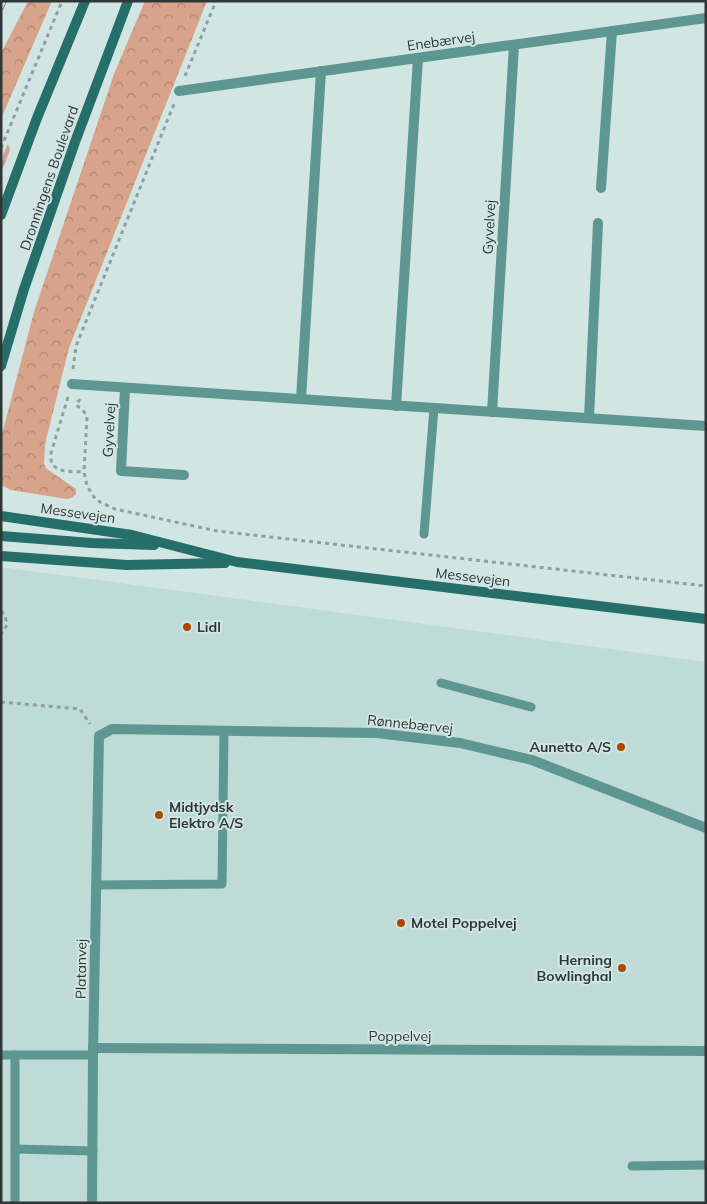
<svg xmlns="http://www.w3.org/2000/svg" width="707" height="1204" font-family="Mulish,sans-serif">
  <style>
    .built { fill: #bedbd8 }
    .forest { fill: url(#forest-crowns) }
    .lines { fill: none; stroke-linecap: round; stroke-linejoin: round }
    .path { stroke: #91a09e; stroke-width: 3; stroke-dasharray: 4 4; stroke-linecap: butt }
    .lane { stroke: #5e9691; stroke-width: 9 }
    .street { stroke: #5e9691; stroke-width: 10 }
    .secondary { stroke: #256e6a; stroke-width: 10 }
    .rail-casing { stroke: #667371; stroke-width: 5.5 }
    .rail { stroke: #d1e5e3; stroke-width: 4; stroke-dasharray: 11; stroke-linecap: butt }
    .poi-dot { fill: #a94801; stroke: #d1e5e3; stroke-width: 2 }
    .labels { text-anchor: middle; stroke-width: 4; stroke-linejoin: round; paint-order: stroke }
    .street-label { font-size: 14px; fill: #303837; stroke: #d1e5e3 }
    .poi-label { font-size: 14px; font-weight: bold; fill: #303837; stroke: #d1e5e3; text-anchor: start }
  </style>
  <defs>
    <pattern id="forest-crowns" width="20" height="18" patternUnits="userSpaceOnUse" patternTransform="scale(1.25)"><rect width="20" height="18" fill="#d7a38a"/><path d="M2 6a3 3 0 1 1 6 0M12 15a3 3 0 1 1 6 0" fill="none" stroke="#af8672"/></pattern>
  </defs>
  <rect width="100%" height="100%" fill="#d1e5e3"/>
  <!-- built -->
  <path class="built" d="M1 567 706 662V1203H1Z"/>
  <!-- forest -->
  <g class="forest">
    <path d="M28 1H52L1 119V53Z"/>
    <path d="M145 1H207L69 348 45 444 44 464 47 469 76 489V494L72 498 67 499 11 490 1 485V438L34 312 114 74Z"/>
    <path d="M8 144 10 150 1 173V159Z"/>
  </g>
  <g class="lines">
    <!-- path -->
    <g class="path">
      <path d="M185 76 216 1"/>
      <path d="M1 148 62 1"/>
      <path d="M73 369 76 346 174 104"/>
      <path d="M68 397 51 453C48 474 70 471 84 472"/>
      <path d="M80 399 76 405 83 410 87 417 84 472 87 486 96 500 115 509 217 531 706 586"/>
      <path d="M1 611 5 615 7 625 1 634"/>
      <path d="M1 702 80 709 90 724"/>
    </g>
    <!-- lane -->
    <g class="lane">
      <path d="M424 534 434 408"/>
      <path d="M441 683 531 707"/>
      <path d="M96 885 222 884 224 731"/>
      <path d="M1 1055H93"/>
      <path d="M15 1055V1203"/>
      <path d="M15 1149 93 1151"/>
      <path d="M632 1166 706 1165"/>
    </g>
    <!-- street -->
    <g class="street">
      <path d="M179 91 706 18"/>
      <path d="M601 188 612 31"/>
      <path d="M72 384 706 426"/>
      <path d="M125 388 121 471 184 475"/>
      <path d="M301 399 321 71"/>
      <path d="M396 406 418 58"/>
      <path d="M492 412 514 45"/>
      <path d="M589 418 598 223"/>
      <path d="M93 1048 706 1051"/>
      <path d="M92 1203 93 1055 99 736 112 729 377 733 460 743 532 760 706 828"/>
    </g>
    <!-- secondary -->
    <g class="secondary">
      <path d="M1 215 37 118 85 1"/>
      <path d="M1 366 24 289 75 142 128 1"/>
      <path d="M1 516 132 535 237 562 706 619"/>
      <path d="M1 536 92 543 154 545"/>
      <path d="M1 556 127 565 225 563"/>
    </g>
    <!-- rail casing -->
    <g class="rail-casing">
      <path id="rail" d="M1 8 4 1"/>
    </g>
    <!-- rail -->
    <use href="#rail" class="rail"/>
  </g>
  <!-- markers -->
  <g class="poi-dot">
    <circle cx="187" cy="627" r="5"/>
    <circle cx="621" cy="747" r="5"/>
    <circle cx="159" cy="815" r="5"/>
    <circle cx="401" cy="923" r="5"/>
    <circle cx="622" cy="968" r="5"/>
  </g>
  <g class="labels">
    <!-- street labels -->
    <g class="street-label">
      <text transform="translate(441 41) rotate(-8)" y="5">Enebærvej</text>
      <text transform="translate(49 178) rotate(-71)" y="5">Dronningens Boulevard</text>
      <text transform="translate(489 227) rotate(-87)" y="5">Gyvelvej</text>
      <text transform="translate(109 430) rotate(-87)" y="5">Gyvelvej</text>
      <text transform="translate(78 513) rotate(8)" y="5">Messevejen</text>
      <text transform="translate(473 577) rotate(7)" y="5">Messevejen</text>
      <text transform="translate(410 724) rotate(6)" y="5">Rønnebærvej</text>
      <text transform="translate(81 969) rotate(-89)" y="5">Platanvej</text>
      <text x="400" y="1041">Poppelvej</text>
    </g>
    <!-- poi labels -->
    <g class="poi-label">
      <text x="197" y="632">Lidl</text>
      <text x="611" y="752" text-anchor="end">Aunetto A/S</text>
      <text x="169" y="812">Midtjydsk<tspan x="169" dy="16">Elektro A/S</tspan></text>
      <text x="411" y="928">Motel Poppelvej</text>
      <text x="612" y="965" text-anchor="end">Herning<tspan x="612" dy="16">Bowlinghal</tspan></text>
    </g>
  </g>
  <!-- border -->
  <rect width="707" height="1204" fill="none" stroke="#303837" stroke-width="5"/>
</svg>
